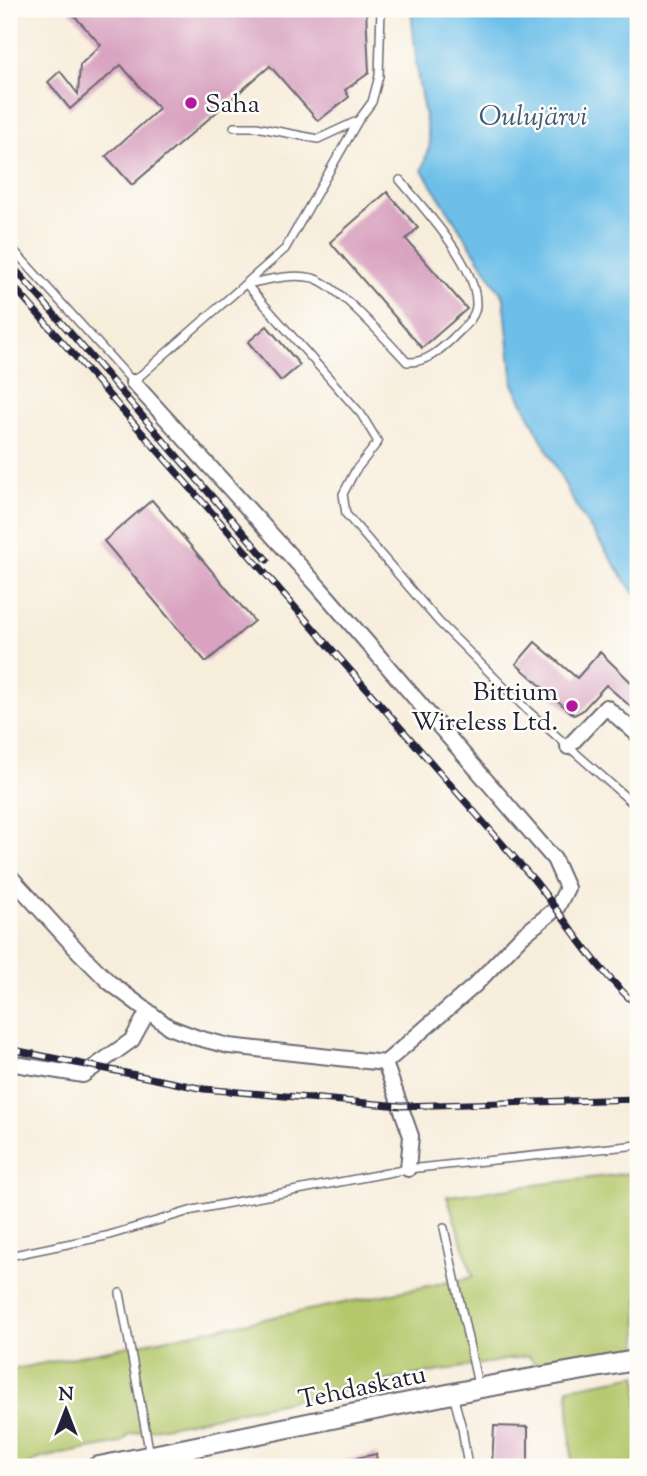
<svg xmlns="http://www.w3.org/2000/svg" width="647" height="1476" font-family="'Sorts Mill Goudy',serif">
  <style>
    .green { fill: #b4c76a; stroke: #6b7452; stroke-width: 2 }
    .water { fill: #6dbfe9; stroke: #487092; stroke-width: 2 }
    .building { fill: #d8a2c0 }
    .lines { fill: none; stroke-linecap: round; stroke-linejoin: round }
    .lane-casing { stroke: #6d6973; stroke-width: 10 }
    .street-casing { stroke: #6d6973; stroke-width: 18 }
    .secondary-casing { stroke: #6d6973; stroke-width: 23 }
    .lane { stroke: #fff; stroke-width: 7 }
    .street { stroke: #fff; stroke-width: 14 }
    .secondary { stroke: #fff; stroke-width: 19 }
    .rail-casing { stroke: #22223b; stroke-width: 7 }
    .rail { stroke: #fdfcf7; stroke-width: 4.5; stroke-dasharray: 13; stroke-linecap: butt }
    .poi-dot { fill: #b5179e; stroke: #fdfcf7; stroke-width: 2.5 }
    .labels { text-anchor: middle; stroke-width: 5; stroke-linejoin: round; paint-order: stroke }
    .poi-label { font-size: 26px; fill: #22223b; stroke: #fdfcf7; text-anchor: start }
    .street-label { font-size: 26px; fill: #22223b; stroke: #fdfcf7 }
    .water-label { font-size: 28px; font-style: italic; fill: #3c5978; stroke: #fdfcf7 }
  </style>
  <rect width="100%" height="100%" fill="#fdfcf7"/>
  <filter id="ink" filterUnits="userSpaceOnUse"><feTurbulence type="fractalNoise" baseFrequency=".0143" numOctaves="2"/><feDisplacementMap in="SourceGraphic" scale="14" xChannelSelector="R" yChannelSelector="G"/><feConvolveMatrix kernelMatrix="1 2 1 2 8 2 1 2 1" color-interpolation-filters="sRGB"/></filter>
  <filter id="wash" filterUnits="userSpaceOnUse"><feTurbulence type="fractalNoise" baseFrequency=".00686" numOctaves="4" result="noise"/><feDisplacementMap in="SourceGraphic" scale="28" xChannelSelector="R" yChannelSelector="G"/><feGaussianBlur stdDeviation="1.57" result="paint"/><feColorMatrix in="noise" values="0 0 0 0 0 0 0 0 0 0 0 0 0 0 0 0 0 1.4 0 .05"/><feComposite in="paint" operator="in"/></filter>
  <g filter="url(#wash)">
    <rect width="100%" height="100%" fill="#f7eddb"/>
    <!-- green -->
    <g class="green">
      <path d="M638 1172V1348L538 1366 528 1356 400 1378 130 1434 121 1443 41 1458 25 1467H9V1370L473 1277 447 1196Z"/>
      <path d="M638 1375V1467H572L568 1388Z"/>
    </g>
    <!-- water -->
    <path class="water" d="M411 9H638V596L633 592 577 508 513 384 504 298 422 170 430 144 418 79Z"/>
    <g id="blocks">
      <!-- building -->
      <g class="building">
        <path d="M68 9H366L369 73 345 90 349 97 318 121 270 66 132 185 106 156 159 109 121 65 70 109 48 82 60 71 78 94 80 65 101 45Z"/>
        <path d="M387 192 418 228 406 239 467 309 422 348 330 242Z"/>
        <path d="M267 326 300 365 281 381 248 342Z"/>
        <path d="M152 500 254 621 206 662 104 541Z"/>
        <path d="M535 642 577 678 600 652 638 689V713L606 685 582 711 574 715 516 664Z"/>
        <path d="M494 1426 528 1427V1466H492Z"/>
        <path d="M376 1454 378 1467H339V1462Z"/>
      </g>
    </g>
  </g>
  <g filter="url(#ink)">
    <use href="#blocks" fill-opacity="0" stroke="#6d6973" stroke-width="2"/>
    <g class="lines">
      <!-- lane casing -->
      <g class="lane-casing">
        <g id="lane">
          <path d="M234 127H256L318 139 357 121"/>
          <path d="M9 245 133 382 285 249 358 121 372 102 379 76 381 9"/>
          <path d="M246 284 361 414 378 442 355 471 343 494 346 514 439 622 527 710 638 808"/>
          <path d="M247 284C267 280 292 273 313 278 338 285 388 342 407 362 426 363 439 351 453 338 462 328 477 318 476 303 476 264 424 209 400 180"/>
          <path d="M628 799 638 786"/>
          <path d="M444 1228 478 1385"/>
          <path d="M9 1256 106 1236 193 1210 408 1169 638 1145"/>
          <path d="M120 1293 150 1455"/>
          <path d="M453 1395 462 1428 468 1467"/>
        </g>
      </g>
      <!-- street casing -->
      <g class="street-casing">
        <g id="street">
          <path d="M133 382 319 587 554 859 567 888 557 908 522 936 475 985 385 1063 411 1136 408 1169"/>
          <path d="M568 747 606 707 638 735"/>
          <path d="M9 875 79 952 109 982 169 1027 198 1038 229 1046 385 1063"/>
          <path d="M9 1063 83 1075 132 1040 148 1011"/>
        </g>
      </g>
      <!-- secondary casing -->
      <g class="secondary-casing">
        <path id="secondary" d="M97 1467 479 1388 638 1360"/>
      </g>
      <!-- lane -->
      <use href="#lane" class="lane"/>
      <!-- street -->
      <use href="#street" class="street"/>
      <!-- secondary -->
      <use href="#secondary" class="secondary"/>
      <!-- rail casing -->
      <g class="rail-casing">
        <g id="rail">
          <path d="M9 262 267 560"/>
          <path d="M9 281 534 880C568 922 596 970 638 1006"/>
          <path d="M9 1049 204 1089 401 1106 638 1099"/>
        </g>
      </g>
      <!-- rail -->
      <use href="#rail" class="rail"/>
    </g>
  </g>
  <!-- markers -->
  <g class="poi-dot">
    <circle cx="191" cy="103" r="7"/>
    <circle cx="572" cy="706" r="7"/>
  </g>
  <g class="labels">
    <!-- poi labels -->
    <g class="poi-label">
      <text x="205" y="112">Saha</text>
      <text x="558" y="700" text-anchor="end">Bittium<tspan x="558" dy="30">Wireless Ltd.</tspan></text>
    </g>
    <!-- street labels -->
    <g class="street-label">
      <text transform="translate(362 1386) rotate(-12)" y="9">Tehdaskatu</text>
    </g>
    <!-- water labels -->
    <g class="water-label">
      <text x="533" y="125">Oulujärvi</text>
    </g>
  </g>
  <!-- margin -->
  <rect width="647" height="1476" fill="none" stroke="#fdfcf7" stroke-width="35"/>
  <!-- north arrow -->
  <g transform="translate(66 1410)" stroke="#fdfcf7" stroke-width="5" paint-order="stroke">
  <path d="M0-5L12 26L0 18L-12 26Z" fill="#22223b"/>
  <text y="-10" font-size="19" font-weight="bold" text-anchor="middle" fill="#22223b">N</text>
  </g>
</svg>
